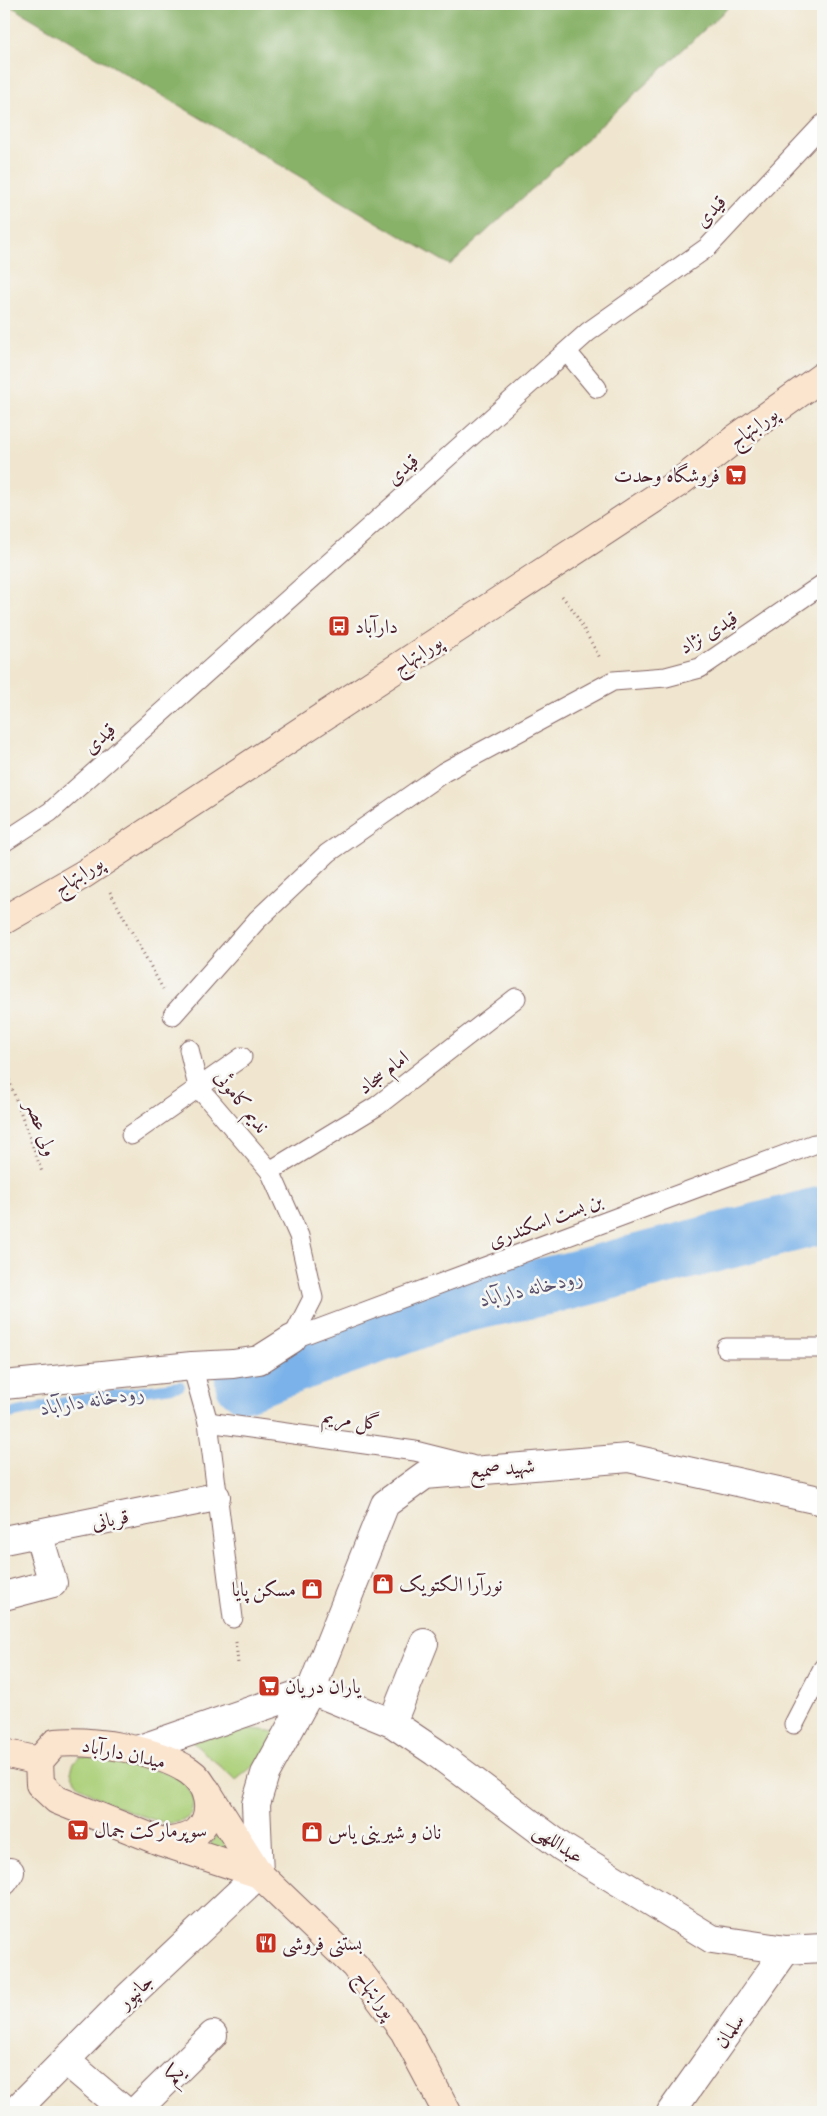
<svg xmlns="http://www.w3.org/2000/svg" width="827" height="2116" font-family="'IM FELL Great Primer',Amiri,serif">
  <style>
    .green { fill: #acd079; stroke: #7b7852 }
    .forest { fill: #89b269; stroke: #6a684a }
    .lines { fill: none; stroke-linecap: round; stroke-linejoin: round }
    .stream { stroke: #7ab2e9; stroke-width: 10 }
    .river { stroke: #7ab2e9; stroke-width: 58 }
    .lane-casing { stroke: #846564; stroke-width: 21 }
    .street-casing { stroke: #846564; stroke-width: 30 }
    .secondary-casing { stroke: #846564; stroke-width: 30 }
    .path { stroke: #846564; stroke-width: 3; stroke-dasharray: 1 4; stroke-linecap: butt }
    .lane { stroke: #fff; stroke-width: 19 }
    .street { stroke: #fff; stroke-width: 28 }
    .secondary { stroke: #fbe5cf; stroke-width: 28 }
    .labels { text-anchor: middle; stroke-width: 5; stroke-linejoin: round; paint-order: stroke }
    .street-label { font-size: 20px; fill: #4a1f2b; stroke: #f6f6f2 }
    .poi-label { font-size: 20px; fill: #4a1f2b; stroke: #f6f6f2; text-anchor: start }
    .water-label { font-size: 21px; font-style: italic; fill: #5b526e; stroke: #f6f6f2 }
  </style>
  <rect width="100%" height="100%" fill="#f6f6f2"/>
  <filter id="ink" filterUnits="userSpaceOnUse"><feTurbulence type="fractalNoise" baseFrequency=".02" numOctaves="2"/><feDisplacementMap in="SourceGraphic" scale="10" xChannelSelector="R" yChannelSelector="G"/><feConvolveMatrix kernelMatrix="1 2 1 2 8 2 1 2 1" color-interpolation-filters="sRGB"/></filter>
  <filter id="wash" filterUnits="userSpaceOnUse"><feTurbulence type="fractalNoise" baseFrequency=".0096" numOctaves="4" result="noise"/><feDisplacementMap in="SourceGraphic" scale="20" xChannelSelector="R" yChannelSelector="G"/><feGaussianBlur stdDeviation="1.12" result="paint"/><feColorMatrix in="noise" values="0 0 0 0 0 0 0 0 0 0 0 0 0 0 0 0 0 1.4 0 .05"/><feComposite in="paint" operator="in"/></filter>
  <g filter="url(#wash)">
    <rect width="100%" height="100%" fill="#f0e6cf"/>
    <!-- green -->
    <g class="green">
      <path d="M235 1727 278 1732 258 1762 236 1780 191 1741Z"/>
      <path d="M81 1756 106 1758 180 1776 194 1798 191 1814C186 1820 179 1823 171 1823 154 1823 90 1797 79 1785 75 1781 73 1777 71 1772L74 1762Z"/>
      <path d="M223 1824 250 1867 209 1847Z"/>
    </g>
    <!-- forest -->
    <path class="forest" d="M7 4H732L450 265Z"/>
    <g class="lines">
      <!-- stream -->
      <path class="stream" d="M4 1415 70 1401 180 1386"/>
      <!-- river -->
      <path class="river" d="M244 1382 462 1304 569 1281 823 1215"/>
    </g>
  </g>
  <g filter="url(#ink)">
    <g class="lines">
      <!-- lane casing -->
      <g class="lane-casing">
        <g id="lane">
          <path d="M567 352 597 388"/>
          <path d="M4 842 50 812 588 332 708 247 823 124"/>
          <path d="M173 1015 257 920 328 853 444 772 613 681 666 677 700 668 823 584"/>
          <path d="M189 1049 198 1087 270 1171 299 1236 313 1298 292 1339"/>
          <path d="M131 1135 242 1057"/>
          <path d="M270 1171 377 1106 516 998"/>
          <path d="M292 1339 814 1144"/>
          <path d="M726 1348H823"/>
          <path d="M192 1366 208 1422 233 1618"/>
          <path d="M208 1422 415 1451 471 1465"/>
          <path d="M794 1724 823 1668"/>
        </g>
      </g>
      <!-- street casing -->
      <g class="street-casing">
        <g id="street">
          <path d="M4 1385 192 1366 233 1364 259 1360 292 1339"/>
          <path d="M4 1540 216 1497"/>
          <path d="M4 1596 53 1583 38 1533"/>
          <path d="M311 1690 392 1723 435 1752 562 1847 712 1939 786 1950 823 1948"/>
          <path d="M392 1723 424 1643"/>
          <path d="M134 1751 311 1690"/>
          <path d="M4 1881 10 1872"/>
          <path d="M66 2061 126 2112"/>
          <path d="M14 2112 128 1997 259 1874 256 1804 265 1774 311 1690 385 1504 425 1475 629 1458 823 1501"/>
          <path d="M135 2112 213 2035"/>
          <path d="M671 2112 786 1950"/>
        </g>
      </g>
      <!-- secondary casing -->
      <g class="secondary-casing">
        <g id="secondary">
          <path d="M4 920 84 874 681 481 735 439 823 376"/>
          <path d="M4 1753 39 1761"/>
          <path d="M206 1790 259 1874 355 1966 404 2031 447 2112"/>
          <path d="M162 1842C175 1840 189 1840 198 1831 216 1813 208 1784 189 1771 156 1749 93 1740 55 1743L39 1761 40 1784 57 1800 162 1842 259 1874"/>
        </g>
      </g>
      <!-- path -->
      <g class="path">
        <path d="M562 596 573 610 600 658"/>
        <path d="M110 892 163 989"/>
        <path d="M4 1066 42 1172"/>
        <path d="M236 1642 238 1664"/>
      </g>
      <!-- lane -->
      <use href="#lane" class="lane"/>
      <!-- street -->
      <use href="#street" class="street"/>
      <!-- secondary -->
      <use href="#secondary" class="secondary"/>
    </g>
  </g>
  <!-- icons -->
  <defs>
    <g id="supermarket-square" transform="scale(1.125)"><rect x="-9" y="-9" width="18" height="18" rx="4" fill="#c8321e" stroke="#f6f6f2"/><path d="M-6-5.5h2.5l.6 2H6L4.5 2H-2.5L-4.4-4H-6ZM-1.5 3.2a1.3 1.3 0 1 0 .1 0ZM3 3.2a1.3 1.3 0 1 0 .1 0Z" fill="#fff"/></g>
    <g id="bus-square" transform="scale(1.125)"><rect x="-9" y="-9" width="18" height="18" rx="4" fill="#c8321e" stroke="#f6f6f2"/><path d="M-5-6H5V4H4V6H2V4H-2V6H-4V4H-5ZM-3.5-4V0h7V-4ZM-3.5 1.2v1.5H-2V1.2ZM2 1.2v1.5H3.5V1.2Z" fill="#fff"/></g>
    <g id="shop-square" transform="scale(1.125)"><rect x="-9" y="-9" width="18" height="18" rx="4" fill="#c8321e" stroke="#f6f6f2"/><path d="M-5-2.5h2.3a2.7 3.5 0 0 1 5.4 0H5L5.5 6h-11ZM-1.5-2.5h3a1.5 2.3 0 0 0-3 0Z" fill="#fff"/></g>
    <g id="restaurant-square" transform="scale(1.125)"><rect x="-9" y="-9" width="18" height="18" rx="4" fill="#c8321e" stroke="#f6f6f2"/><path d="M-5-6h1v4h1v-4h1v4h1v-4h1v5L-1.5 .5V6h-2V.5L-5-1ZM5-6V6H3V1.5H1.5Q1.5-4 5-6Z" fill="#fff"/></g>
  </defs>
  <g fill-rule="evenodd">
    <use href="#supermarket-square" x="736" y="475"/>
    <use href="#bus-square" x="339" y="626"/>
    <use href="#shop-square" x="383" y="1584"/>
    <use href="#shop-square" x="312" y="1589"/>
    <use href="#supermarket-square" x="269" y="1686"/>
    <use href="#supermarket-square" x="78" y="1830"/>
    <use href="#shop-square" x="312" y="1832"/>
    <use href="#restaurant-square" x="266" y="1943"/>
  </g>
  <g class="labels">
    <!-- street labels -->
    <g class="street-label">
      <text transform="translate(710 211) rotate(-47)" y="7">قیدی</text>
      <text transform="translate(753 427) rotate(-36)" y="7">پورابتهاج</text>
      <text transform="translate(402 469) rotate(-42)" y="7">قیدی</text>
      <text transform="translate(708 632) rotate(-31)" y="7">قیدی نژاد</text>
      <text transform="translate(417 654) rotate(-33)" y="7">پورابتهاج</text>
      <text transform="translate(99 738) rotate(-42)" y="7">قیدی</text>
      <text transform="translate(78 875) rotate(-33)" y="7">پورابتهاج</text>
      <text transform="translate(383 1072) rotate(-37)" y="7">امام سجاد</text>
      <text transform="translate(242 1101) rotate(52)" y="7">ندیم کاموئی</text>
      <text transform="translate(42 1128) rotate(70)" y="7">ولی عصر</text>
      <text transform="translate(545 1220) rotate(-21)" y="7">بن بست اسکندری</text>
      <text transform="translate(351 1419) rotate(8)" y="7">گل مریم</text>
      <text transform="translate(502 1468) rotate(-5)" y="7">شهید صمیع</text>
      <text transform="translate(110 1519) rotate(-11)" y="7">قربانی</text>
      <text transform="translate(124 1753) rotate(12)" y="7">میدان دارآباد</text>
      <text transform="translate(559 1843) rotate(35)" y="7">عبداللهی</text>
      <text transform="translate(135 1991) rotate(-44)" y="7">جانپور</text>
      <text transform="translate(376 1994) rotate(53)" y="7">پورابتهاج</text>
      <text transform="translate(729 2031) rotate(-55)" y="7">سلمان</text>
      <text transform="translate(174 2074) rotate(-44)" y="7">یکم</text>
    </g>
    <!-- poi labels -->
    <g class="poi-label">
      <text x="720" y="482" text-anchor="end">فروشگاه وحدت</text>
      <text x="355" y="633">دارآباد</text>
      <text x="399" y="1591">نورآرا الکتویک</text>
      <text x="296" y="1596" text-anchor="end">مسکن پایا</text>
      <text x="285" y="1693">یاران دریان</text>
      <text x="94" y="1837">سوپرمارکت جمال</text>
      <text x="328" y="1839">نان و شیرینی یاس</text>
      <text x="282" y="1950">بستنی فروشی</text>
    </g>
    <!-- water labels -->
    <g class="water-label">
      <text transform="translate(531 1288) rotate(-13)" y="7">رودخانه دارآباد</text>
      <text transform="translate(92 1400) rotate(-9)" y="7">رودخانه دارآباد</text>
    </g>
  </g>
  <!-- margin -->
  <rect width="827" height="2116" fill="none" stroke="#f6f6f2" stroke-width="20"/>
</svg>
